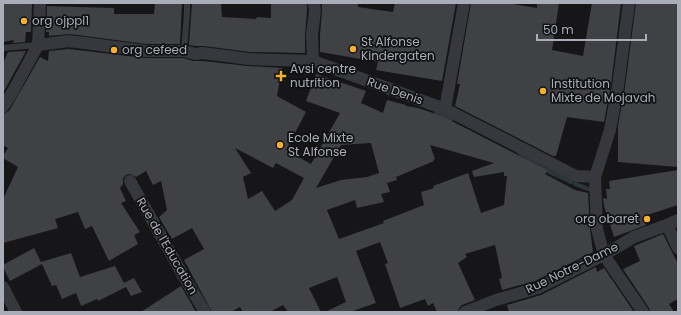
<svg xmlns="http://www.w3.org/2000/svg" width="681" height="315" font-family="Poppins,sans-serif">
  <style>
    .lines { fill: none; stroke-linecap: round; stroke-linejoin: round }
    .stream { stroke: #2c353c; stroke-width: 4.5 }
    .building { fill: #404145; fill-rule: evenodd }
    .service { stroke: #37383d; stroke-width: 6 }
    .minor { stroke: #37383d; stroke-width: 12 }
    .poi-dot { fill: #f2b134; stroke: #111113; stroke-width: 1.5 }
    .labels { text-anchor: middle; stroke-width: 3.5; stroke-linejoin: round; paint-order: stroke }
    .poi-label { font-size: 12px; fill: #a8adb8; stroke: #111113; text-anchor: start }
    .street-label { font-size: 12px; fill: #a8adb8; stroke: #111113 }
  </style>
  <rect width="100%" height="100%" fill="#161618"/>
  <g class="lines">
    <!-- stream -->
    <g class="stream">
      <path d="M436 112 451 119"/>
      <path d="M519 152C534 166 553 173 571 182"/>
      <path d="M575 184 589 189"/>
    </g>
  </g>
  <!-- building -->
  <g class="building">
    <path d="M3 3H32L31 32H26L25 42 13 43 14 40 3 42Z"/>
    <path d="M155 3H182L180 44H146L70 34 49 36V32H46L47 6 114 8V14H154Z"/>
    <path d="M192 3H221L222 17 256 19 257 17 271 18V3H307V11L305 35V53L250 52 204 46H196L189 45Z"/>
    <path d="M322 3H358V7L393 12 395 3H456L442 81 376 70 378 62 320 52V35L322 12Z"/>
    <path d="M471 3H507L537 8V3H559L552 50 583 56 592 3H621L611 85 604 122 567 117 556 156H553L455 106 460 84H457Z"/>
    <path d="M636 3H678V167L618 162V125L625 87Z"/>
    <path d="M69 49 145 58H183L193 61H203L248 66 282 68 277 96 306 112 286 150 311 164 340 113 306 101 316 74 366 91 361 103 383 113 387 100 406 105V106L418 108 442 116 547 170 545 174 575 190 588 193 590 229 593 252 535 281 502 290 499 279 502 278 495 245 465 254 467 257 458 263 475 300 462 305 459 308 458 312H437L433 303 428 306 425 299 400 308 385 264 388 263 380 242 356 251 376 303 350 312H325L346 302 337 277 309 288 321 312H288L283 305 270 312H243L240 307 231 312H212L184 260 204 249 192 228 172 239 159 217 167 210 161 181 153 185 146 171 136 177 130 174 126 175 123 178V184L120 188 126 201 121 203 140 232 134 235 138 244 109 261 92 226 85 229 78 212 55 219 58 228 3 243V199L18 167 3 158V156L8 148 3 145V114L9 111 40 57 48 61 49 51ZM371 143 379 173 367 177 341 180 316 188 341 145ZM430 145 494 163 472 171 474 177 504 172V176H507L504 205 481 213 468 173 433 186 434 188 421 192 424 205 383 221 384 223 339 239 327 210 355 200 357 208 384 202 381 194 390 192 387 183 397 180 396 177 434 161 433 160 435 159ZM235 148 273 168 276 163 304 178 292 200 275 211 262 191 248 199 243 177 251 173Z"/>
    <path d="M25 51H26L3 93V63L8 52Z"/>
    <path d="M678 170V205L644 216 646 225 614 237 604 206 603 198 607 199 606 189H610L609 181Z"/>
    <path d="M663 234 678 264V299L669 304 674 312H650L649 308 623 269 640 261 634 246Z"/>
    <path d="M34 248 41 262 71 253 80 277 115 266 124 283 134 278 142 292 131 296 126 287 98 301 97 299 81 306 76 293 62 299 56 285 52 286 42 264 10 281 3 267V265Z"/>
    <path d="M596 267 597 272 604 268 634 312H509L507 305 541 295Z"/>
    <path d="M181 286 196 312H141Z"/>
  </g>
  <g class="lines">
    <!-- service -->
    <g class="service">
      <path d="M3 48 37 45"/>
      <path d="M184 51 187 13V3"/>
    </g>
    <!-- minor -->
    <g class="minor">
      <path d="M629 3 618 86 610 130 595 177 597 229 604 255 643 312"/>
      <path d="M38 45 69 41 146 51H184L195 54 203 53 249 59 313 61 445 109 576 176 595 177"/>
      <path d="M313 61 312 35 315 11 314 3"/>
      <path d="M3 107 12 93 38 45 40 3"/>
      <path d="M445 109 464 3"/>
      <path d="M130 181 184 277 205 312"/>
      <path d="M667 225 678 248"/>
      <path d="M3 287 16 312"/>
      <path d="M465 312 496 300 538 288 604 255 634 237 667 225 678 220"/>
    </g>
  </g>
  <!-- markers -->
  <g class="poi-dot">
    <circle cx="24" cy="21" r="4"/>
    <circle cx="353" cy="49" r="4"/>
    <circle cx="114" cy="50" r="4"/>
    <path d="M279 70h4v4h4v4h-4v4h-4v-4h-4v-4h4z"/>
    <circle cx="543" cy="91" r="4"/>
    <circle cx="280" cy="145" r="4"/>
    <circle cx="647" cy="219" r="4"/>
  </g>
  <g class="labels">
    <!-- poi labels -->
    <g class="poi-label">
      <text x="32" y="25">org ojppl1</text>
      <text x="361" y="46">St Alfonse<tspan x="361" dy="14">Kindergaten</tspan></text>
      <text x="122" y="54">org cefeed</text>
      <text x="290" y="73">Avsi centre<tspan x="290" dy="14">nutrition</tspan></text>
      <text x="551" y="88">Institution<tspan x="551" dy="14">Mixte de Mojavah</tspan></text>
      <text x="288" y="142">Ecole Mixte<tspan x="288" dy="14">St Alfonse</tspan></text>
      <text x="639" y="223" text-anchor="end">org obaret</text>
    </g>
    <!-- street labels -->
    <g class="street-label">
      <text transform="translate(395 91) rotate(20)" y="4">Rue Denis</text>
      <text transform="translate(167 246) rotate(60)" y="4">Rue de l'Education</text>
      <text transform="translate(572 268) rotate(-26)" y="4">Rue Notre-Dame</text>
    </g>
  </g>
  <!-- border -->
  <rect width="681" height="315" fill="none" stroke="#a8adb8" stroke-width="8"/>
  <!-- scale -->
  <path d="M537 34v6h109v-6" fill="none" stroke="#a8adb8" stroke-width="2"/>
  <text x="543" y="34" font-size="12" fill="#a8adb8" stroke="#111113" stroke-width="3" paint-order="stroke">50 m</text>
</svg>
